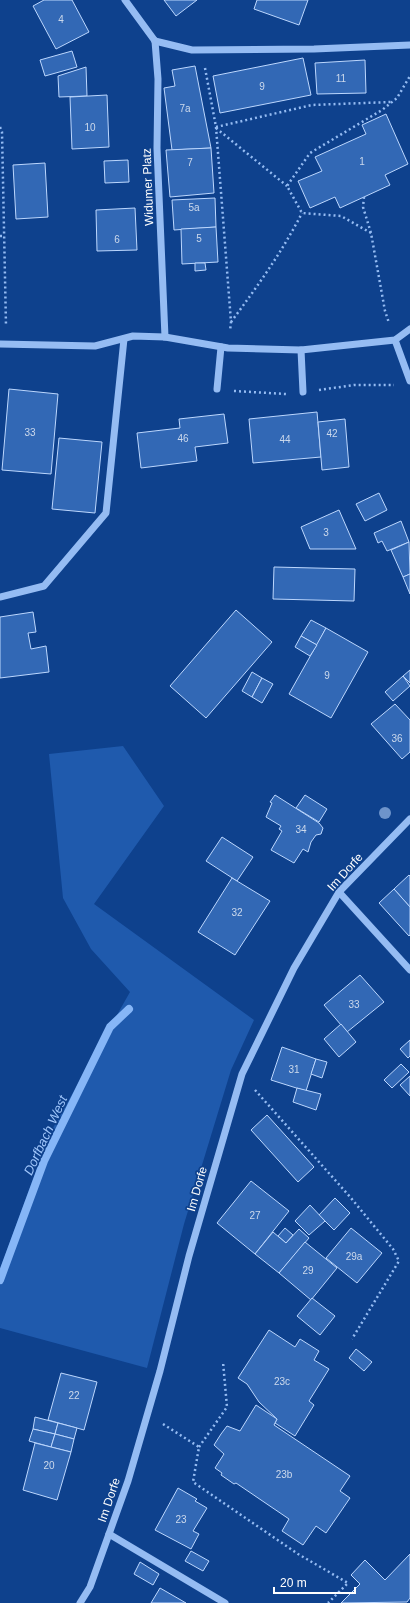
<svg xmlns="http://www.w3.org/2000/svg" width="410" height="1603" font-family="Arial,sans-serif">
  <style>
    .green { fill: #1f5aad }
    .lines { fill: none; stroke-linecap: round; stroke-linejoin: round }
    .stream { stroke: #86b6f7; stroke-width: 8 }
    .building { fill: #3268b5; stroke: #bcd7fe }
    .path { stroke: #95bcf3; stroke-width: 2.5; stroke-dasharray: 2 3; stroke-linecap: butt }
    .minor { stroke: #95bcf3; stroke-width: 7 }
    .tree { fill: #6e94cb }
    .labels { text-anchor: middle; stroke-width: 3.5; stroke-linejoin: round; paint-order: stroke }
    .number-label { font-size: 10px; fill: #ccd9ec }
    .street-label { font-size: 12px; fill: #fff; stroke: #0e418d }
    .water-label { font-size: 13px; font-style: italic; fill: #a0c6fb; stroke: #0e418d }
  </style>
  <rect width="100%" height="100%" fill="#0e418d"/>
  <!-- green -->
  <path class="green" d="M123 746 164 806 94 904 254 1020 231 1070 184 1224 147 1368 0 1328V1269L49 1135 130 992 91 949 63 898 49 754Z"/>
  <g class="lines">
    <!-- stream -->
    <path class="stream" d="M0 1280 44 1161 110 1027 129 1009"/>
  </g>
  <!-- building -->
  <g class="building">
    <path d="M44 0H72L89 32 56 49 33 6Z"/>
    <path d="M164 0H197L176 16Z"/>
    <path d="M257 0H308L299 25 254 9Z"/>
    <path d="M72 51 77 67 45 76 40 60Z"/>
    <path d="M303 58 311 95 220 113 213 76Z"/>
    <path d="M365 60 366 93 317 94 315 63Z"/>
    <path d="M195 66 211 148 172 150 164 88 175 86 172 70Z"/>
    <path d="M86 67 87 96 59 97 58 76Z"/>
    <path d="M107 95 109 147 72 149 70 97Z"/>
    <path d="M386 114 408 164 385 175 390 185 340 208 335 197 310 208 298 181 322 171 315 157 366 134 362 125Z"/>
    <path d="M211 148 214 193 170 197 166 150Z"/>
    <path d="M128 160 129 182 105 183 104 161Z"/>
    <path d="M45 163 48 217 16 219 13 165Z"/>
    <path d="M215 198 216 227 174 230 172 200Z"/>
    <path d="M135 208 137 250 97 251 96 210Z"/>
    <path d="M216 227 218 262 182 264 181 229Z"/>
    <path d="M195 263H205L206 270 195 271Z"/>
    <path d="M9 389 58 394 51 474 2 470Z"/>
    <path d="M317 412 321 457 253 463 249 419Z"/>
    <path d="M224 414 228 443 195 447 197 461 141 468 137 433 180 428 179 419Z"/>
    <path d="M345 419 349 467 322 470 318 422Z"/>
    <path d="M59 438 102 442 95 513 52 509Z"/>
    <path d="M379 493 387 510 365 521 356 504Z"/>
    <path d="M339 510 356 549H310L301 527Z"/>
    <path d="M401 521 409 542 387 551 382 541 378 543 374 533Z"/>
    <path d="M409 542 410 574 403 577 391 550Z"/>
    <path d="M274 567 355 569 354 601 273 599Z"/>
    <path d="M410 574V594L403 577Z"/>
    <path d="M236 610 272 642 206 718 170 686Z"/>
    <path d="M33 612 36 632 28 633 31 649 46 646 49 672 0 678V617Z"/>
    <path d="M311 620 326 628 317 645 301 636Z"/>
    <path d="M326 628 368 652 331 718 289 694Z"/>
    <path d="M301 636 317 645 310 656 295 647Z"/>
    <path d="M410 670V683L403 676Z"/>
    <path d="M252 672 262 678 252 697 242 691Z"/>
    <path d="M403 676 410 686 393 701 385 692Z"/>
    <path d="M262 678 273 684 262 703 252 697Z"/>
    <path d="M395 704 410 720V752L402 759 371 724Z"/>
    <path d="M275 795 319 823 323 828 321 834 316 835 311 842 308 852 303 849 294 863 271 850 282 831 279 829 281 826 266 817 272 803 270 802Z"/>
    <path d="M305 795 327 809 319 822 296 808Z"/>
    <path d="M222 837 253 857 237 881 206 861Z"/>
    <path d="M409 875 410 876V907L394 889Z"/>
    <path d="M232 878 270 901 235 955 198 932Z"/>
    <path d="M394 889 410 907V935L409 936 379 903Z"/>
    <path d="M360 975 384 1002 347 1032 324 1005Z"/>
    <path d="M341 1024 356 1042 339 1057 324 1039Z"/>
    <path d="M410 1040V1056L408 1058 400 1049Z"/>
    <path d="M282 1047 316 1059 306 1091 271 1080Z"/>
    <path d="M316 1059 327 1062 322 1078 311 1074Z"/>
    <path d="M401 1064 409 1072 392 1088 384 1080Z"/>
    <path d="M410 1076V1096L400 1085Z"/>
    <path d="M297 1088 321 1094 316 1110 293 1102Z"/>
    <path d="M267 1115 314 1167 298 1182 251 1130Z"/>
    <path d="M251 1181 289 1211 255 1254 217 1223Z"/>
    <path d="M335 1198 350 1213 334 1230 319 1215Z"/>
    <path d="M310 1205 325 1221 309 1235 295 1221Z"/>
    <path d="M285 1228 293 1235 286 1243 278 1236Z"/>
    <path d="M351 1228 382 1253 357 1283 326 1258Z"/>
    <path d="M299 1229 309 1238 279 1273 255 1254 273 1232 286 1243Z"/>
    <path d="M305 1242 337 1268 311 1300 279 1273Z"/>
    <path d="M312 1298 335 1316 320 1335 297 1316Z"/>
    <path d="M269 1330 295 1347 300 1339 319 1351 314 1360 329 1369 309 1401 314 1405 295 1436 275 1423 277 1419 259 1402 247 1384 238 1378Z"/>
    <path d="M356 1349 372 1362 364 1371 349 1358Z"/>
    <path d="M61 1373 97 1382 84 1430 48 1420Z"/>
    <path d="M256 1405 277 1419 274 1425 350 1476 340 1491 350 1498 326 1533 316 1526 303 1545 282 1531 289 1519 236 1483 234 1484 221 1475 222 1473 215 1468 224 1454 214 1445 221 1434 227 1426 240 1431Z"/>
    <path d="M35 1417 58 1423 55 1434 33 1429Z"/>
    <path d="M58 1423 77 1428 74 1439 55 1434Z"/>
    <path d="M33 1429 55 1434 51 1447 29 1441Z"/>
    <path d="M55 1434 74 1439 71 1452 51 1447Z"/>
    <path d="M35 1443 71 1452 57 1500 23 1490Z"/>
    <path d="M178 1488 197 1499 195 1501 207 1508 193 1531 199 1534 191 1549 155 1530Z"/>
    <path d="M191 1551 209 1561 203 1571 185 1561Z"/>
    <path d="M410 1554V1598L407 1602 341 1603 360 1584 351 1575 365 1560 385 1580Z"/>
    <path d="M140 1562 159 1574 153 1585 134 1574Z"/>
    <path d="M160 1588 186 1603H151Z"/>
  </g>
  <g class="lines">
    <!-- path -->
    <g class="path">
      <path d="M205 68 216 127 231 322 230 331"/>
      <path d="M0 127 2 132 6 326"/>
      <path d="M216 127 312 105 391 102"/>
      <path d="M216 128 287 186"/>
      <path d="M364 197 363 207 371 233 385 311 389 323"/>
      <path d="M371 233 341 216 302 213 287 186 310 153 382 110 397 98 410 76"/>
      <path d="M0 236H4"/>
      <path d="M231 322C257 287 282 252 302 213"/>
      <path d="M319 390 354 385H394"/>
      <path d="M234 391 286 394"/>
      <path d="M255 1090 351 1198 393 1249 399 1261 352 1339"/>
      <path d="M163 1424 199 1447 193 1482 298 1554 348 1583 328 1603"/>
      <path d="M199 1447 227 1407 223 1362"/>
    </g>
    <!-- minor -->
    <g class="minor">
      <path d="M125 0 155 41"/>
      <path d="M155 41 158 79 157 148 165 337"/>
      <path d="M155 41 192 50 314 49 410 45"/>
      <path d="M395 340 410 381"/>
      <path d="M0 344 95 346 133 336 165 337 228 348 301 350 395 340 410 329"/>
      <path d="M301 350 303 392"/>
      <path d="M217 389 221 347"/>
      <path d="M0 597 44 586 106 513 124 339"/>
      <path d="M339 892 410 970"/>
      <path d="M109 1534 225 1603"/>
      <path d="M80 1603 90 1587 128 1481 160 1371 189 1256 242 1074 294 968 339 892 410 819"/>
    </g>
  </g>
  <!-- trees -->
  <circle class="tree" cx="385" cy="813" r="6"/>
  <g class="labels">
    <!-- number labels -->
    <g class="number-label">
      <text x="61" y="23">4</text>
      <text x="341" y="82">11</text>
      <text x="262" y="90">9</text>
      <text x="185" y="112">7a</text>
      <text x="90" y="131">10</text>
      <text x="362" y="165">1</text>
      <text x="190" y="166">7</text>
      <text x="194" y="211">5a</text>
      <text x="199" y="242">5</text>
      <text x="117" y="243">6</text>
      <text x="30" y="436">33</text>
      <text x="332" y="437">42</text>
      <text x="183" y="442">46</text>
      <text x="285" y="443">44</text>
      <text x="326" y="536">3</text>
      <text x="327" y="679">9</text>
      <text x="397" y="742">36</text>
      <text x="301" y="833">34</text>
      <text x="237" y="916">32</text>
      <text x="354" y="1008">33</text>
      <text x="294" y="1073">31</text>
      <text x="255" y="1219">27</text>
      <text x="354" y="1260">29a</text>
      <text x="308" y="1274">29</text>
      <text x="282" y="1385">23c</text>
      <text x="74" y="1399">22</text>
      <text x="49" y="1469">20</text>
      <text x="284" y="1478">23b</text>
      <text x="181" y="1523">23</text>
    </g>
    <!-- street labels -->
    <g class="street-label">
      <text transform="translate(148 187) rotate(-92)" y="4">Widumer Platz</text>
      <text transform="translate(345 872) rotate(-48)" y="4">Im Dorfe</text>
      <text transform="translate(197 1189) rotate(-74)" y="4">Im Dorfe</text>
      <text transform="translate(109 1500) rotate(-71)" y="4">Im Dorfe</text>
    </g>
    <!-- water labels -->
    <g class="water-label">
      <text transform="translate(45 1135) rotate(-65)" y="5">Dorfbach West</text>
    </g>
  </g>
  <!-- scale -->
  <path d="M274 1587v6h81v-6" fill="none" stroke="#ffffff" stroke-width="2"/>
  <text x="280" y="1587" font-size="12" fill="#ffffff" stroke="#0e418d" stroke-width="3" paint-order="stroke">20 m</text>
</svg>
